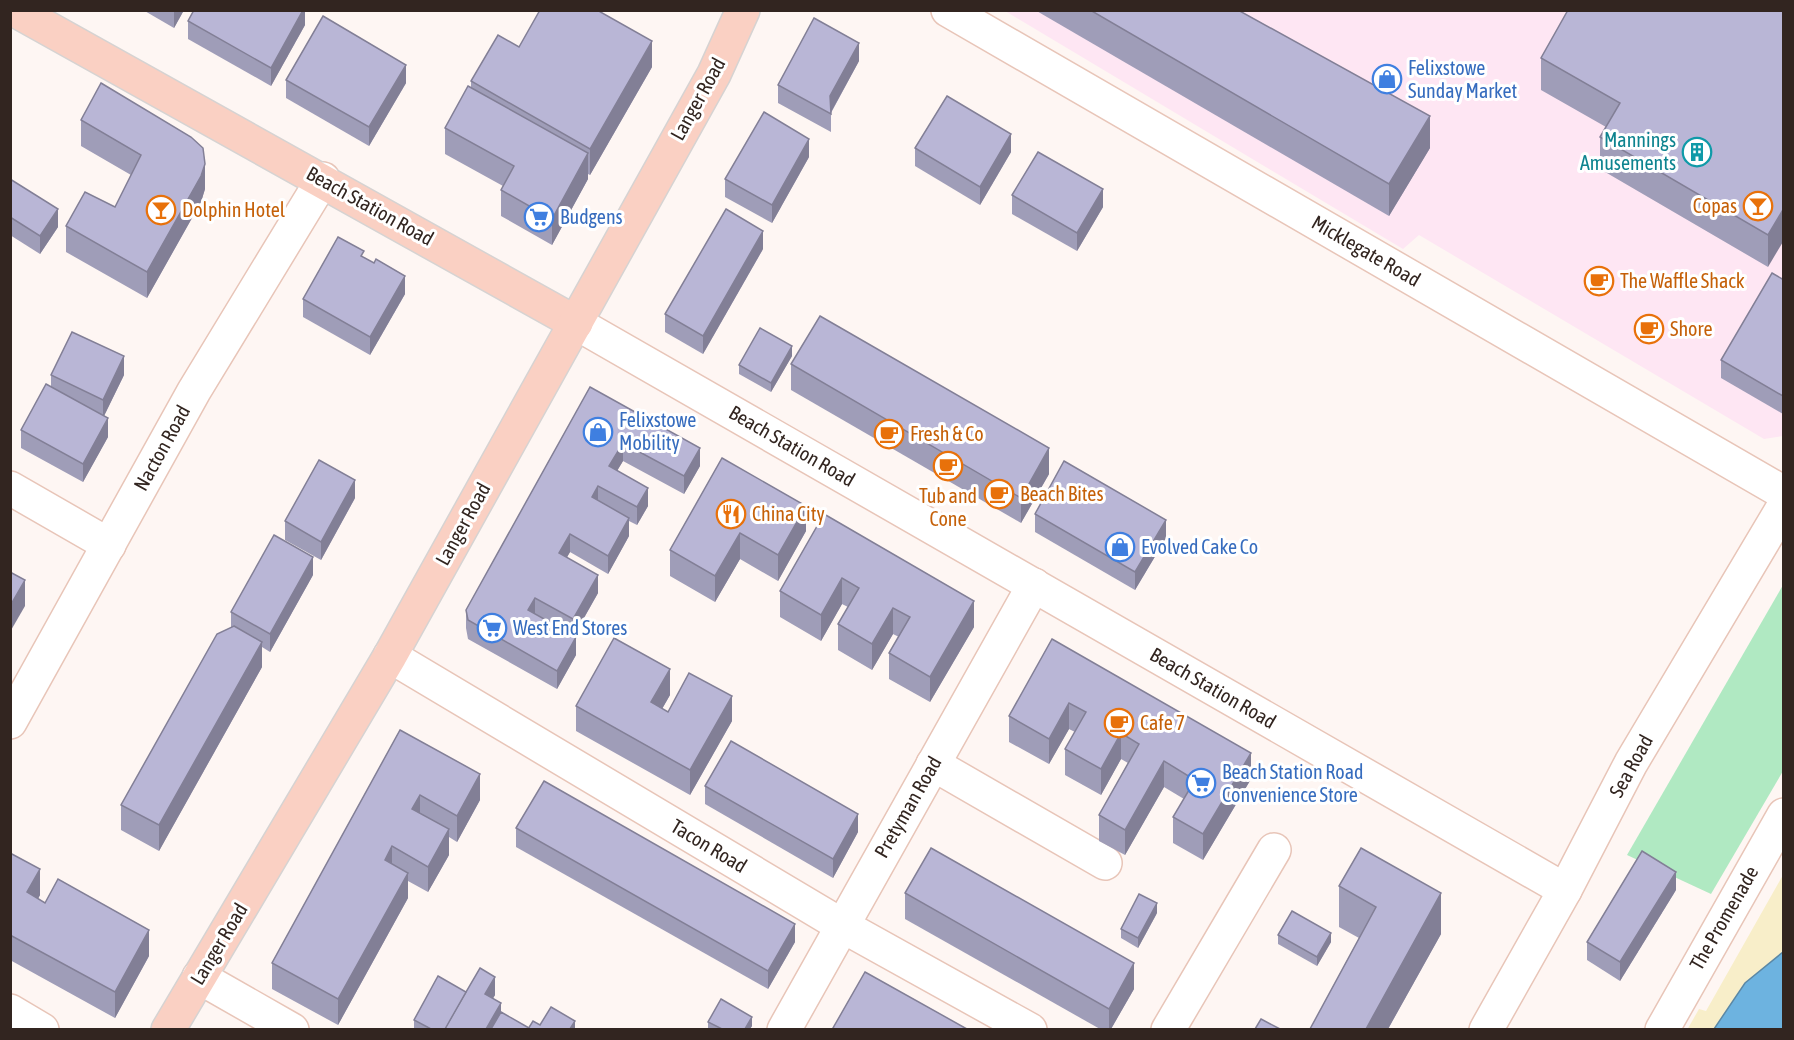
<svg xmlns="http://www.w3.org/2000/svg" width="1794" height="1040" font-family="'Asap Condensed',sans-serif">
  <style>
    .commercial { fill: #fee6f3 }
    .green { fill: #b0e9c2 }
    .sand { fill: #f8eec9 }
    .water { fill: #6db3e0; stroke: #5b88a6; stroke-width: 1.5 }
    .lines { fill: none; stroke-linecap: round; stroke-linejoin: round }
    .minor-casing { stroke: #e8c5b8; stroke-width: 36 }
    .major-casing { stroke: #d6d3d2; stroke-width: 36 }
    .minor { stroke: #fff; stroke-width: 33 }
    .major { stroke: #fad0c3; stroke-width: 33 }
    .wall { fill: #9f9db8 }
    .shaded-wall { fill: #827f96 }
    .building { fill: #b9b6d6; stroke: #827f96; stroke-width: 1.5 }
    .labels { text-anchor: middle; stroke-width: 6; stroke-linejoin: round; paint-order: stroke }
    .shop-label { font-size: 20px; fill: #366cbe; stroke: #fff; text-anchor: start }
    .street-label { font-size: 20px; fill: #322520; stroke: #fff }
    .culture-label { font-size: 20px; fill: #0d838f; stroke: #fff; text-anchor: end }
    .food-label { font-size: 20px; fill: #c56008; stroke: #fff; text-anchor: start }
  </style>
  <rect width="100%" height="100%" fill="#fef6f3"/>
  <!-- commercial -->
  <path class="commercial" d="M1005 11H1783V436L1764 439 1419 235 1403 249Z"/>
  <!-- green -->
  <path class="green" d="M1783 585V771L1711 894 1627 855Z"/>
  <!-- sand -->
  <path class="sand" d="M1783 875V1029L1687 1030 1699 1009 1706 1011Z"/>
  <!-- water -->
  <path class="water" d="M1783 952V1029H1714L1745 983Z"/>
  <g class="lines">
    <!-- minor casing -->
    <g class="minor-casing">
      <g id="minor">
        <path d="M948 10 1784 493"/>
        <path d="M576 323 1565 890"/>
        <path d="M10 488 109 545"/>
        <path d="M390 656 841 925 1030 1030"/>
        <path d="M10 722 194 391 323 179"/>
        <path d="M933 764 1105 863"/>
        <path d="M199 977 292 1030"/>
        <path d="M10 1011 42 1030"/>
        <path d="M784 1030 1034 585"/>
        <path d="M1168 1030 1274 850"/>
        <path d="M1486 1030 1565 890 1631 763 1784 506"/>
        <path d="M1662 1030 1784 815"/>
      </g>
    </g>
    <!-- major casing -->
    <g class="major-casing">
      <g id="major">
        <path d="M15 10 576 323"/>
        <path d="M168 1030 390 656 714 74 743 10"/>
      </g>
    </g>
    <!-- minor -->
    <use href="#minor" class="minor"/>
    <!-- major -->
    <use href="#major" class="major"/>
  </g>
  <!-- wall -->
  <g class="wall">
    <path d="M143 10H184L174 28Z"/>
    <path d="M305 10V25L271 86 188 39V21Z"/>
    <path d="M1035 10H1238L1430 148 1389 216Z"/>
    <path d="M1784 10 1768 267 1600 169V137L1606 127 1541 90V58Z"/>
    <path d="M519 47 652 67 590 175 588 174V179L552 245 501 216V190L503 186 445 154V128L471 88V81Z"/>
    <path d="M859 61 831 113V132L778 103V85Z"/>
    <path d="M286 80 406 83 369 146 286 98Z"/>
    <path d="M81 120 205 189 201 202 147 298 66 252V226L115 207 131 175 81 146Z"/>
    <path d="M915 148 1011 152 980 205 915 166Z"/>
    <path d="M809 157 772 223 725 197V179Z"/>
    <path d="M10 179 58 227 40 254 10 235Z"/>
    <path d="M1012 195 1103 207 1077 251 1012 214Z"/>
    <path d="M763 249 703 354 665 332V314Z"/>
    <path d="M364 257 374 263 405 294 370 355 303 317V299Z"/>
    <path d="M1784 280 1783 414 1721 378V360Z"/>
    <path d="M792 356 771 392 739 374V365Z"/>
    <path d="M791 364 1049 474 1021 523 791 390Z"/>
    <path d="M51 375H124L104 416 108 437 83 482 21 448V430L51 387Z"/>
    <path d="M590 387 700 466 684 494 623 461 617 471 648 506 637 525 629 521V536L608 574 570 552 567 557 598 593 574 636 576 655 557 689 468 639 466 628V610Z"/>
    <path d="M722 458 806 531 778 581 740 559 715 602 670 576V550Z"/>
    <path d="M355 498 321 560 285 540V521Z"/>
    <path d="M824 514 974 627 930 702 889 679V653L899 637 893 634 872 670 838 650V624L848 607 842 604 821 641 780 617V591Z"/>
    <path d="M1035 514 1166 538 1135 590 1035 532Z"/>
    <path d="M313 575 270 652 262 647V667L159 851 121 830V805L231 628V612Z"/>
    <path d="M1052 639 1251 779 1203 860 1173 843V817L1184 799 1164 787 1125 855 1099 841V815L1128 763 1121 759 1101 795 1065 775V749L1075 732 1069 729 1049 764 1009 742V716Z"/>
    <path d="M670 695 662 709 668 712 732 721 690 795 576 731V706Z"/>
    <path d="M400 730 480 800 457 842 449 837V855L428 892 408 881V898L338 1025 272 989V963Z"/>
    <path d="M705 786 858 832 833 878 705 804Z"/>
    <path d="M516 828 795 942 768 989 516 847Z"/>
    <path d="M10 853 40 895 38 899 149 956 115 1018 10 960Z"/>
    <path d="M1339 886 1441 934 1388 1029H1310L1359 938 1339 927Z"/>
    <path d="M1676 890 1620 981 1587 960V942Z"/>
    <path d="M905 893 1134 989 1111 1029H1100L905 919Z"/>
    <path d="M1157 913 1138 948 1121 938V929Z"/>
    <path d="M1278 935 1331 942 1317 966 1278 944Z"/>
    <path d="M466 992 495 995 493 998 501 1012 529 1028 540 1025 575 1029H414V1020Z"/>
    <path d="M708 1022 752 1026 750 1029H708Z"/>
  </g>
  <!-- shaded-wall -->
  <g class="shaded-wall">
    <path d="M174 10H184L174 28Z"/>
    <path d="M303 10H305V25L271 86V68Z"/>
    <path d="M652 41V67L590 175V149Z"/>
    <path d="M859 43V61L830 114V96Z"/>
    <path d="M406 65V83L369 146V127Z"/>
    <path d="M1430 116V148L1389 216V184Z"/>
    <path d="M1011 134V152L980 205V187Z"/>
    <path d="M809 139V157L772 223V205Z"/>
    <path d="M588 153V179L552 245V219Z"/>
    <path d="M205 164V189L201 202 147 298V272Z"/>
    <path d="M1103 189V207L1077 251V233Z"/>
    <path d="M1784 208V240L1768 267V235Z"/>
    <path d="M58 209V227L40 254V236Z"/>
    <path d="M763 231V249L703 354V336Z"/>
    <path d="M405 276V294L370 355V337Z"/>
    <path d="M792 346V356L771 392V383Z"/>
    <path d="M124 356V375L103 418V400Z"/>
    <path d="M108 418V437L83 482V464Z"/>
    <path d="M623 443V461L609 484V466Z"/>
    <path d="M700 448V466L684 494V476Z"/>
    <path d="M1049 448V474L1021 523V498Z"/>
    <path d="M355 480V498L321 560V542Z"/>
    <path d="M598 486V504L592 497Z"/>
    <path d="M648 488V506L637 525V507Z"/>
    <path d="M806 506V531L778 581V555Z"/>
    <path d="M629 518V536L608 574V556Z"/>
    <path d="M1166 520V538L1135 590V572Z"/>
    <path d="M740 533V559L715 602V576Z"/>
    <path d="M570 534V552L559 571V553Z"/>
    <path d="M313 557V575L270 652V634Z"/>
    <path d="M598 575V593L573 637V619Z"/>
    <path d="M842 578V604L821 641V615Z"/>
    <path d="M25 580V606L10 632V606Z"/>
    <path d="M535 598V616L528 610Z"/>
    <path d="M974 601V627L930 702V677Z"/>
    <path d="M893 608V634L872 670V644Z"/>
    <path d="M576 637V655L557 689V671Z"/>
    <path d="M262 642V667L159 851V825Z"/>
    <path d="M670 669V695L651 728V702Z"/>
    <path d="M732 696V721L690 795V770Z"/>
    <path d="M1069 703V729L1049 764V739Z"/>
    <path d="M1121 733V759L1101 795V769Z"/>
    <path d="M1251 753V779L1203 860V834Z"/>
    <path d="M1164 761V787L1125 855V830Z"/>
    <path d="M480 774V800L457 842V816Z"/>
    <path d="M420 795V821L412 809Z"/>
    <path d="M858 814V832L833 878V859Z"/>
    <path d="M449 829V855L428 892V867Z"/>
    <path d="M392 846V872L385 860Z"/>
    <path d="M40 869V895L27 918V892Z"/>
    <path d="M1676 872V890L1620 981V962Z"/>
    <path d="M408 873V898L338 1025V999Z"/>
    <path d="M1441 893V934L1388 1029H1366Z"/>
    <path d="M1157 903V913L1138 948V938Z"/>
    <path d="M795 924V942L768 989V971Z"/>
    <path d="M149 930V956L115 1018V992Z"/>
    <path d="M1331 933V942L1317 966V957Z"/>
    <path d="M1134 963V989L1111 1029H1109V1009Z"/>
    <path d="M495 977V995L485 1012V994Z"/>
    <path d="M501 1003V1021L496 1029H486Z"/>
    <path d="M752 1017V1026L750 1029H745Z"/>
    <path d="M575 1021V1029H570Z"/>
  </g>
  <!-- building -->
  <g class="building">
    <path d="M194 10H303L271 68 188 21Z"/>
    <path d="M540 10H597L652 41 590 149 471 81 498 35 519 47Z"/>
    <path d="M1090 10H1238L1430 116 1389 184Z"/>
    <path d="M1568 10H1784V208L1768 235 1600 137 1620 103 1541 58Z"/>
    <path d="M323 16 406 65 369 127 286 80Z"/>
    <path d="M814 18 859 43 830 96 831 114 778 85Z"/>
    <path d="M101 83 191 137 203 148 205 164 201 176 147 272 66 226 85 192 115 207 141 155 81 120Z"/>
    <path d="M468 86 588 153 552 219 501 190 514 166 445 128Z"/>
    <path d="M947 96 1011 134 980 187 915 148Z"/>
    <path d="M764 112 809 139 772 205 725 179Z"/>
    <path d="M1038 152 1103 189 1077 233 1012 195Z"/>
    <path d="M10 179 58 209 40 236 10 217Z"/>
    <path d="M726 209 763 231 703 336 665 314Z"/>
    <path d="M338 237 364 251 361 256 374 263 376 259 405 276 370 337 303 299Z"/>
    <path d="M1772 273 1784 280 1783 396 1721 360Z"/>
    <path d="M820 316 1049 448 1021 498 791 364Z"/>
    <path d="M760 328 792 346 771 383 739 365Z"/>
    <path d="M72 332 124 356 103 400 51 375Z"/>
    <path d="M46 384 108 418 83 464 21 430Z"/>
    <path d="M590 387 700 448 684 476 623 443 609 466 648 488 637 507 598 486 592 497 629 518 608 556 570 534 559 553 598 575 573 619 535 598 528 610 576 637 557 671 468 620 466 610Z"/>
    <path d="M722 458 806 506 778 555 740 533 715 576 670 550Z"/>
    <path d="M319 460 355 480 321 542 285 521Z"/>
    <path d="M1064 461 1166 520 1135 572 1035 514Z"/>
    <path d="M824 514 974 601 930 677 889 653 910 617 893 608 872 644 838 624 859 588 842 578 821 615 780 591Z"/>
    <path d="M274 535 313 557 270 634 231 612Z"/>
    <path d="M10 572 25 580 10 606Z"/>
    <path d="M234 626 262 642 159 825 121 805 217 634Z"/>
    <path d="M614 638 670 669 651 702 668 712 689 673 732 696 690 770 576 706Z"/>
    <path d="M1052 639 1251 753 1203 834 1173 817 1195 780 1164 761 1125 830 1099 815 1139 744 1121 733 1101 769 1065 749 1086 712 1069 703 1049 739 1009 716Z"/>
    <path d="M400 730 480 774 457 816 420 795 412 809 449 829 428 867 392 846 385 860 408 873 338 999 272 963Z"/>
    <path d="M731 741 858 814 833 859 705 786Z"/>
    <path d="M544 781 795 924 768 971 516 828Z"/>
    <path d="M931 848 1134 963 1109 1009 905 893Z"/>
    <path d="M1361 848 1441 893 1366 1029H1310L1376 907 1339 886Z"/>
    <path d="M1642 851 1676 872 1620 962 1587 942Z"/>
    <path d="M10 853 40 869 27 892 45 903 58 879 149 930 115 992 10 935Z"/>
    <path d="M1139 894 1157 903 1138 938 1121 929Z"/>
    <path d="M1292 911 1331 933 1317 957 1278 935Z"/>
    <path d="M480 968 495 977 485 994 501 1003 486 1029H447L445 1028Z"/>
    <path d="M865 972 967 1029H835L833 1028Z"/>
    <path d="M438 976 466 992 445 1029H431L414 1020Z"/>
    <path d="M721 999 752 1017 745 1029H722L708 1022Z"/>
    <path d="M551 1007 575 1021 570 1029H528L533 1021 540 1025Z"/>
    <path d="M501 1012 529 1028 528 1029H491Z"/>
    <path d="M1261 1019 1280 1029H1255Z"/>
  </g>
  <!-- icons -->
  <defs>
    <g id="shop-ring" transform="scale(1.5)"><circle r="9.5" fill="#fff" stroke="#3f7fe0" stroke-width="1.5"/><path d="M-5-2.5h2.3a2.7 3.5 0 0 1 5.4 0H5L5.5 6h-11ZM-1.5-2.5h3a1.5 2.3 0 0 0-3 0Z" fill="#3f7fe0"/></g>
    <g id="building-ring" transform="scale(1.5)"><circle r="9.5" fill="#fff" stroke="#0f9aa8" stroke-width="1.5"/><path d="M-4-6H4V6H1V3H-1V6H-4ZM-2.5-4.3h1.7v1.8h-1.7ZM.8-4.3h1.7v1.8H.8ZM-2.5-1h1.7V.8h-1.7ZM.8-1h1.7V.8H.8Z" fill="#0f9aa8"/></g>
    <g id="bar-ring" transform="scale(1.5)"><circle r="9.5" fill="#fff" stroke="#e8710a" stroke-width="1.5"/><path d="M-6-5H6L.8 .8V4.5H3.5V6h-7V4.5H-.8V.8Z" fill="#e8710a"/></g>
    <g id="supermarket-ring" transform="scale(1.5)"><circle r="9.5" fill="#fff" stroke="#3f7fe0" stroke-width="1.5"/><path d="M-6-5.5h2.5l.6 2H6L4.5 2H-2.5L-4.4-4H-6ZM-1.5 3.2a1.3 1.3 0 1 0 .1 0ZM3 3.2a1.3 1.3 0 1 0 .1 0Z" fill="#3f7fe0"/></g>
    <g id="cafe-ring" transform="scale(1.5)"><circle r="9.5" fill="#fff" stroke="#e8710a" stroke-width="1.5"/><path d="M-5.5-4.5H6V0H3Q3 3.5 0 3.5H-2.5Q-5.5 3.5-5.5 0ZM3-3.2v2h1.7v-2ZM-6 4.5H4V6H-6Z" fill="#e8710a"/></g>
    <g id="restaurant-ring" transform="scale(1.5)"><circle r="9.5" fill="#fff" stroke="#e8710a" stroke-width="1.5"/><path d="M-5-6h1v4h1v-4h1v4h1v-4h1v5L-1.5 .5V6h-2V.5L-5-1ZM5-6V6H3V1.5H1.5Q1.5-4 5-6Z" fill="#e8710a"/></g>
  </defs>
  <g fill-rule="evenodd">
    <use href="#shop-ring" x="1387" y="79"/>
    <use href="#building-ring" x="1697" y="152"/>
    <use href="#bar-ring" x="1758" y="206"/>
    <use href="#bar-ring" x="161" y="210"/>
    <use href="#supermarket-ring" x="539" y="217"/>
    <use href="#cafe-ring" x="1599" y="281"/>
    <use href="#cafe-ring" x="1649" y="329"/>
    <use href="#shop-ring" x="598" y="432"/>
    <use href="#cafe-ring" x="889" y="434"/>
    <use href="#cafe-ring" x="948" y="466"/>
    <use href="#cafe-ring" x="999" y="494"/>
    <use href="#restaurant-ring" x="731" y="514"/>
    <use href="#shop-ring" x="1120" y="547"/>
    <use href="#supermarket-ring" x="492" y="628"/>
    <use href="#cafe-ring" x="1119" y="723"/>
    <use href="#supermarket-ring" x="1201" y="783"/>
  </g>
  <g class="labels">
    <!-- shop labels -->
    <g class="shop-label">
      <text x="1408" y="75">Felixstowe<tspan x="1408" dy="23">Sunday Market</tspan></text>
      <text x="560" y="224">Budgens</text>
      <text x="619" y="427">Felixstowe<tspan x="619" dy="23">Mobility</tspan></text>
      <text x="1141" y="554">Evolved Cake Co</text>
      <text x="513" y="635">West End Stores</text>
      <text x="1222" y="779">Beach Station Road<tspan x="1222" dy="23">Convenience Store</tspan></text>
    </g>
    <!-- street labels -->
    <g class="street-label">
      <text transform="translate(698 99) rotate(-61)" y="7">Langer Road</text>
      <text transform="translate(370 206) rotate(29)" y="7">Beach Station Road</text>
      <text transform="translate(1366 251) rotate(30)" y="7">Micklegate Road</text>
      <text transform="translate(792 446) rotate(30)" y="7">Beach Station Road</text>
      <text transform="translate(162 448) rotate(-61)" y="7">Nacton Road</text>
      <text transform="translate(463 524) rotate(-61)" y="7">Langer Road</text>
      <text transform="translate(1213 688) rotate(30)" y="7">Beach Station Road</text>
      <text transform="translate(1631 766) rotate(-61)" y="7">Sea Road</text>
      <text transform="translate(908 807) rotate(-60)" y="7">Pretyman Road</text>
      <text transform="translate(709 846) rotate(31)" y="7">Tacon Road</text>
      <text transform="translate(1724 918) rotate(-60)" y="7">The Promenade</text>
      <text transform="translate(219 944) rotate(-59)" y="7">Langer Road</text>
    </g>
    <!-- culture labels -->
    <g class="culture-label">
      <text x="1676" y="147">Mannings<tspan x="1676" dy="23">Amusements</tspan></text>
    </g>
    <!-- food labels -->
    <g class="food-label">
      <text x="1737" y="213" text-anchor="end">Copas</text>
      <text x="182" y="217">Dolphin Hotel</text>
      <text x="1620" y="288">The Waffle Shack</text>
      <text x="1670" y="336">Shore</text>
      <text x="910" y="441">Fresh &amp; Co</text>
      <text x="1020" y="501">Beach Bites</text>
      <text x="948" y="503" text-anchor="middle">Tub and<tspan x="948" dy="23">Cone</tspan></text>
      <text x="752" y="521">China City</text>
      <text x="1140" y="730">Cafe 7</text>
    </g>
  </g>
  <!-- border -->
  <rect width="1794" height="1040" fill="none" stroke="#322520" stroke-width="24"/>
</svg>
